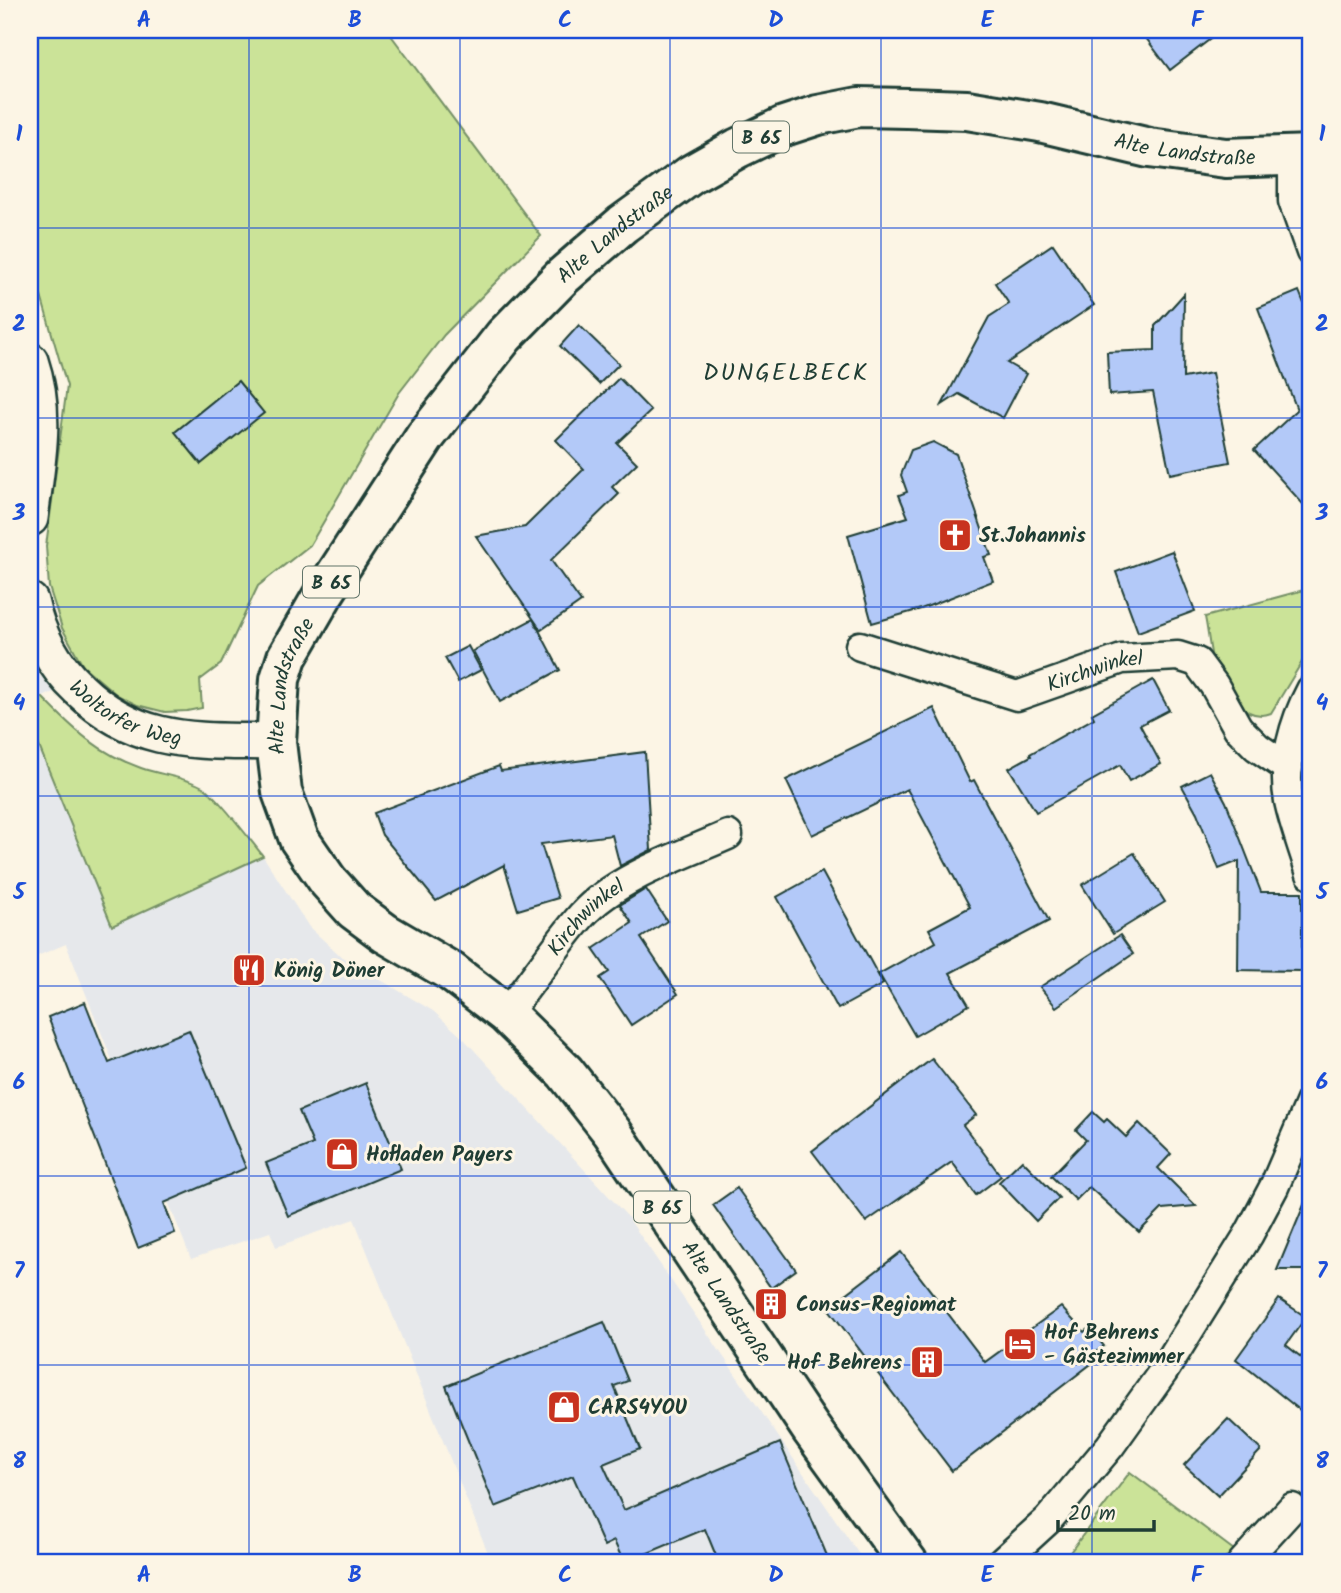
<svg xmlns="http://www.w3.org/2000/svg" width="1341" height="1593" font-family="Kalam,sans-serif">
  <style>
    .built { fill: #e6e8eb }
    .green { fill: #cbe398; stroke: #759066; stroke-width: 2 }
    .building { fill: #b3c9f8; stroke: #1f3d34; stroke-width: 2 }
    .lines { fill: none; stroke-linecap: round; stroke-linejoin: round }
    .minor-casing { stroke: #1f3d34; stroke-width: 33 }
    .tertiary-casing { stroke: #1f3d34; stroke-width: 40 }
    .primary-casing { stroke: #1f3d34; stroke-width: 44 }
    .minor { stroke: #fcf5e5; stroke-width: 28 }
    .tertiary { stroke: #fcf5e5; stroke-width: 35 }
    .primary { stroke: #fcf5e5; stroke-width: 38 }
    .grid { fill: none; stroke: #1d4ed8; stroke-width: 2; stroke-opacity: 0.55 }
    .labels { text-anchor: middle; stroke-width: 6; stroke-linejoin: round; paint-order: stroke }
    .shield { fill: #fcf5e5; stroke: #617469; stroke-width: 2 }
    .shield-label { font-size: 19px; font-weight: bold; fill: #1f3d34 }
    .street-label { font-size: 21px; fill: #1f3d34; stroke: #fcf5e5 }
    .poi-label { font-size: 21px; font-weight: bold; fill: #1f3d34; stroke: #fcf5e5; text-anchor: start }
    .quarter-label { font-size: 24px; letter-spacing: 2px; fill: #1f3d34; stroke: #fcf5e5 }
    .neatline { fill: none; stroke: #1d4ed8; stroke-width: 2.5 }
    .grid-label { font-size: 23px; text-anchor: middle; font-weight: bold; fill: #1d4ed8 }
  </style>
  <rect width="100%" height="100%" fill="#fcf5e5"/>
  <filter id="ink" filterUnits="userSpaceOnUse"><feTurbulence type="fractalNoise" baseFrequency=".0143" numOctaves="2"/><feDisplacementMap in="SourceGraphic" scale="14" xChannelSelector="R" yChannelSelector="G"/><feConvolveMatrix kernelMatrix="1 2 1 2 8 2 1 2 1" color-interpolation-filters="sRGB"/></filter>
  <g filter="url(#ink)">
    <!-- built -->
    <g class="built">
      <path d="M30 654 40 675 54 692 30 702Z"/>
      <path d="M30 724 112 926 263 856 309 927 342 957 433 1011 463 1038 627 1216 865 1563H492L354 1219 276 1247 270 1232 191 1259 66 944 30 959Z"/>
    </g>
    <!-- green -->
    <g class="green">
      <path d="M30 30H387L541 236 444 335 399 393 310 545 258 586 221 664 200 680 202 708 187 711 165 712 137 705 117 695 83 666 62 628 49 587 46 546 67 386 41 296 30 281Z"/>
      <path d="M1311 588V647L1271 713C1244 724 1223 687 1214 666 1210 655 1208 630 1205 617Z"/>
      <path d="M42 697C73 729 98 753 141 768 161 775 185 777 203 787 217 795 251 841 263 856L112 926 30 724V702Z"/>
      <path d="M1130 1472 1234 1550 1221 1563H1062Z"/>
    </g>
    <!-- building -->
    <g class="building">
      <path d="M1140 30H1222L1170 70Z"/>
      <path d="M1053 244 1094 305 1007 363 1026 374 1003 418 959 394 942 405 989 317 1009 304 995 283Z"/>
      <path d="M1299 291 1311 321V513L1254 450 1297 410 1258 308Z"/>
      <path d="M1184 294 1183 378 1212 373 1230 462 1170 474 1153 392 1109 395 1107 352 1155 350V326Z"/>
      <path d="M579 325 619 364 599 384 560 346Z"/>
      <path d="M619 378 651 411 617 443 637 463 612 487 619 494 551 560 581 602 541 630 476 536 525 527 584 469 556 440Z"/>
      <path d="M238 381 264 413 201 464 175 432Z"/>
      <path d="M933 442 956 454 991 555 984 557 993 581 921 609 872 623 848 535 908 517 899 495 907 492 901 475 911 450Z"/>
      <path d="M1172 551 1195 611 1138 632 1116 572Z"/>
      <path d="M533 619 560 670 500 702 473 651Z"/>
      <path d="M468 646 481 670 458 682 445 658Z"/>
      <path d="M1153 680 1169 710 1140 725 1161 764 1129 781 1120 765 1036 812 1009 768 1031 756 1030 754 1094 718 1092 714Z"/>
      <path d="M934 708 970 782 974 780 1049 921 950 973 969 1005 915 1036 879 974 936 942 929 929 970 907 907 789 812 835 786 780Z"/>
      <path d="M645 752 651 850 620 866 612 835 541 844 558 898 518 910 504 865 436 901 382 835 374 813 499 766 501 771Z"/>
      <path d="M1210 772 1226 802 1261 892H1302V971L1238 970 1239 861 1219 869 1197 813 1182 786Z"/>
      <path d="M1134 853 1165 902 1113 934 1082 885Z"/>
      <path d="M822 872 883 984 838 1009 777 897Z"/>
      <path d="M646 889 667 921 641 938 678 994 631 1025 600 978 609 972 593 949 632 923 620 905Z"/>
      <path d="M1120 935 1133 954 1056 1007 1040 987Z"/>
      <path d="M85 1002 109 1063 189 1030 246 1168 164 1203 175 1233 138 1248 48 1017Z"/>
      <path d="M932 1059 976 1115 963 1125 1001 1176 976 1195 952 1162 866 1222 812 1151Z"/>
      <path d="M366 1083 401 1169 288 1216 266 1163 313 1144 299 1111Z"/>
      <path d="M1093 1112 1104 1122 1107 1119 1126 1137 1139 1123 1171 1154 1158 1168 1196 1206 1162 1209 1139 1232 1089 1187 1076 1200 1051 1176 1086 1140 1076 1130Z"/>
      <path d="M1022 1160 1059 1198 1036 1221 999 1182Z"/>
      <path d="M737 1188 796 1270 771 1288 713 1205Z"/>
      <path d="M1311 1188V1270H1277Z"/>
      <path d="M901 1252 985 1362 1061 1307 1084 1332 1089 1328 1104 1346 1087 1359 1091 1364 952 1471 828 1308Z"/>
      <path d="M1279 1299 1306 1317 1286 1345 1311 1365V1419L1236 1359Z"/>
      <path d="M604 1322 628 1381 614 1386 640 1449 603 1464 624 1510 780 1443 830 1563H719L705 1529 624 1563 614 1541 604 1546 573 1476 495 1507 446 1386Z"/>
      <path d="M1228 1419 1261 1450 1218 1496 1184 1465Z"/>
    </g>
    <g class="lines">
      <!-- minor casing -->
      <g class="minor-casing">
        <g id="minor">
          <path d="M1293 157V201L1311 252"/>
          <path id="s1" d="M860 646 1017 696 1122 659 1178 656 1197 662 1214 685 1238 728 1257 747 1288 768"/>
          <path d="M1311 690C1294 722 1282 764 1289 801 1294 825 1304 850 1311 874"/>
          <path id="s2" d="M506 1014C532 982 555 946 582 915 615 878 683 855 728 835"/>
          <path d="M1001 1563 1048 1520 1110 1446 1163 1372 1249 1234 1274 1187 1311 1101"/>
          <path d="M1242 1563 1292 1508"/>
        </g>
      </g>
      <!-- tertiary casing -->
      <g class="tertiary-casing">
        <g id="tertiary">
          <path d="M30 361C48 414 37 463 30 518"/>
          <path id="s3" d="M30 601C37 634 54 666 79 689 139 747 198 740 276 742"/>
        </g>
      </g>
      <!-- primary casing -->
      <g class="primary-casing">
        <g id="primary">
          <path id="s4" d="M908 1563 811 1429 612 1132 565 1072 506 1014 450 971 385 933 354 910 328 881 299 839 282 792 276 742 280 679 287 657 324 593 425 437 504 336 563 276 623 224 692 174 738 148 784 126 818 115 859 107 907 108 967 110 1040 122 1149 148 1226 158 1311 155"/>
        </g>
      </g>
      <!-- minor -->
      <use href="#minor" class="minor"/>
      <!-- tertiary -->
      <use href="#tertiary" class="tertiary"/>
      <!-- primary -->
      <use href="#primary" class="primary"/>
    </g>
  </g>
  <!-- grid -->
  <path class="grid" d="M249 30V1563M460 30V1563M670 30V1563M881 30V1563M1092 30V1563M30 228H1311M30 418H1311M30 607H1311M30 796H1311M30 986H1311M30 1176H1311M30 1365H1311"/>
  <!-- icons -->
  <defs>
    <g id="church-square" transform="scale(1.75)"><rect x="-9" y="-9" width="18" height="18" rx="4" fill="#c8321e" stroke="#fcf5e5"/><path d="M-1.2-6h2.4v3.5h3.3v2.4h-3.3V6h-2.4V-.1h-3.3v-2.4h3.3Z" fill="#fff"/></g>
    <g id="restaurant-square" transform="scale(1.75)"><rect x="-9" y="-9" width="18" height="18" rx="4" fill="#c8321e" stroke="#fcf5e5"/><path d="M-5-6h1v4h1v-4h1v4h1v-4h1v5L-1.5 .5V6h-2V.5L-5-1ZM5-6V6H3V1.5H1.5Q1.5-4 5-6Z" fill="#fff"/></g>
    <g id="shop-square" transform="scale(1.75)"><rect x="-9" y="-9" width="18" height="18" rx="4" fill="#c8321e" stroke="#fcf5e5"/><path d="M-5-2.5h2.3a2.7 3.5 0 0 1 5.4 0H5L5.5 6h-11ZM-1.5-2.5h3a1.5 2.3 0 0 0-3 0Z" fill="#fff"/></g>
    <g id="building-square" transform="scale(1.75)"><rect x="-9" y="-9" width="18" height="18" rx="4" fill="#c8321e" stroke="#fcf5e5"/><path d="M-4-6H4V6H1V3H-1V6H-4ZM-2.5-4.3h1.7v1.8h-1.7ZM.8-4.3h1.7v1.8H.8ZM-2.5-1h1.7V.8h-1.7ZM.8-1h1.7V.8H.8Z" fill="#fff"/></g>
    <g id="hotel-square" transform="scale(1.75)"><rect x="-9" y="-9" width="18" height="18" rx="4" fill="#c8321e" stroke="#fcf5e5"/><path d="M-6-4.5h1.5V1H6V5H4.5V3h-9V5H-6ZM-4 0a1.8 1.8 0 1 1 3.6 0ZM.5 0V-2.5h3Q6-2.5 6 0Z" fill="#fff"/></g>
  </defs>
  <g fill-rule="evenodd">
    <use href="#church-square" x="955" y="535"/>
    <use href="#restaurant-square" x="249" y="970"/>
    <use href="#shop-square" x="342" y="1154"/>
    <use href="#building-square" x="771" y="1304"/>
    <use href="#hotel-square" x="1020" y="1344"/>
    <use href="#building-square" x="927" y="1362"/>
    <use href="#shop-square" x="564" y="1407"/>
  </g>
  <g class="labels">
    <!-- shield labels -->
    <g class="shield">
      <rect x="733" y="121.5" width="56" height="31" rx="5"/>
      <rect x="303" y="566.5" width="56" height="31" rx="5"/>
      <rect x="634" y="1191.5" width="56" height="31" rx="5"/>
    </g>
    <g class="shield-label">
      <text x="761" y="144">B 65</text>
      <text x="331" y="589">B 65</text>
      <text x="662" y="1214">B 65</text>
    </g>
    <!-- street labels -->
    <g class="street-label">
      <text dy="7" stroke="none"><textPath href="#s4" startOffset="2291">Alte Landstraße</textPath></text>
      <text dy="7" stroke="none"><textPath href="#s4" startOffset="1682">Alte Landstraße</textPath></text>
      <text dy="7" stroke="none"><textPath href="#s1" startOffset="247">Kirchwinkel</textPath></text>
      <text dy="7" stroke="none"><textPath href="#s4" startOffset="1115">Alte Landstraße</textPath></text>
      <text dy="7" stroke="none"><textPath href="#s3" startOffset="156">Woltorfer Weg</textPath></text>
      <text dy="7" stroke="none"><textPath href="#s2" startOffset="126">Kirchwinkel</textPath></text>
      <text transform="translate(727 1302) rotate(56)" y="7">Alte Landstraße</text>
    </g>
    <!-- poi labels -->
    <g class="poi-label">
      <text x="979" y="542">St.Johannis</text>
      <text x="274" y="977">König Döner</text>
      <text x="366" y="1161">Hofladen Payers</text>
      <text x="796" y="1311">Consus-Regiomat</text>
      <text x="1044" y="1339">Hof Behrens<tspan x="1044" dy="24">- Gästezimmer</tspan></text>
      <text x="902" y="1369" text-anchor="end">Hof Behrens</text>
      <text x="588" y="1414">CARS4YOU</text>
    </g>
    <!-- quarter labels -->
    <g class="quarter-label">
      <text x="786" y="380">DUNGELBECK</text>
    </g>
  </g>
  <!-- margin -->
  <rect width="1341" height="1593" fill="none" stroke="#fcf5e5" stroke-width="77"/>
  <!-- scale -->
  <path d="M1058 1520v10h96v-10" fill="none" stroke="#1f3d34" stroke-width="3.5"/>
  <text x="1068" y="1520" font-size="21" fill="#1f3d34" stroke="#fcf5e5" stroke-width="5" paint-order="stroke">20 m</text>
  <rect x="38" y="38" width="1264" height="1516" class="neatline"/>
  <g class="grid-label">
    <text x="144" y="27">A</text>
    <text x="355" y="27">B</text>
    <text x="565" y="27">C</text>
    <text x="776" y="27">D</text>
    <text x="987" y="27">E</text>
    <text x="1197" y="27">F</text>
    <text x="19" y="141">1</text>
    <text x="1322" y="141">1</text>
    <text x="19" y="331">2</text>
    <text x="1322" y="331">2</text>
    <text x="19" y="520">3</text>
    <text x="1322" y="520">3</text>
    <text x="19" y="710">4</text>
    <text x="1322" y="710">4</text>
    <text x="19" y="899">5</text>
    <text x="1322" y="899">5</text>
    <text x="19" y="1089">6</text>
    <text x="1322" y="1089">6</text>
    <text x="19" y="1278">7</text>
    <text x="1322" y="1278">7</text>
    <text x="19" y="1468">8</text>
    <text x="1322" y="1468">8</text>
    <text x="144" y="1582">A</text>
    <text x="355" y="1582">B</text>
    <text x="565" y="1582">C</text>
    <text x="776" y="1582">D</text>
    <text x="987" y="1582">E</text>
    <text x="1197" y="1582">F</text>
  </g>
</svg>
